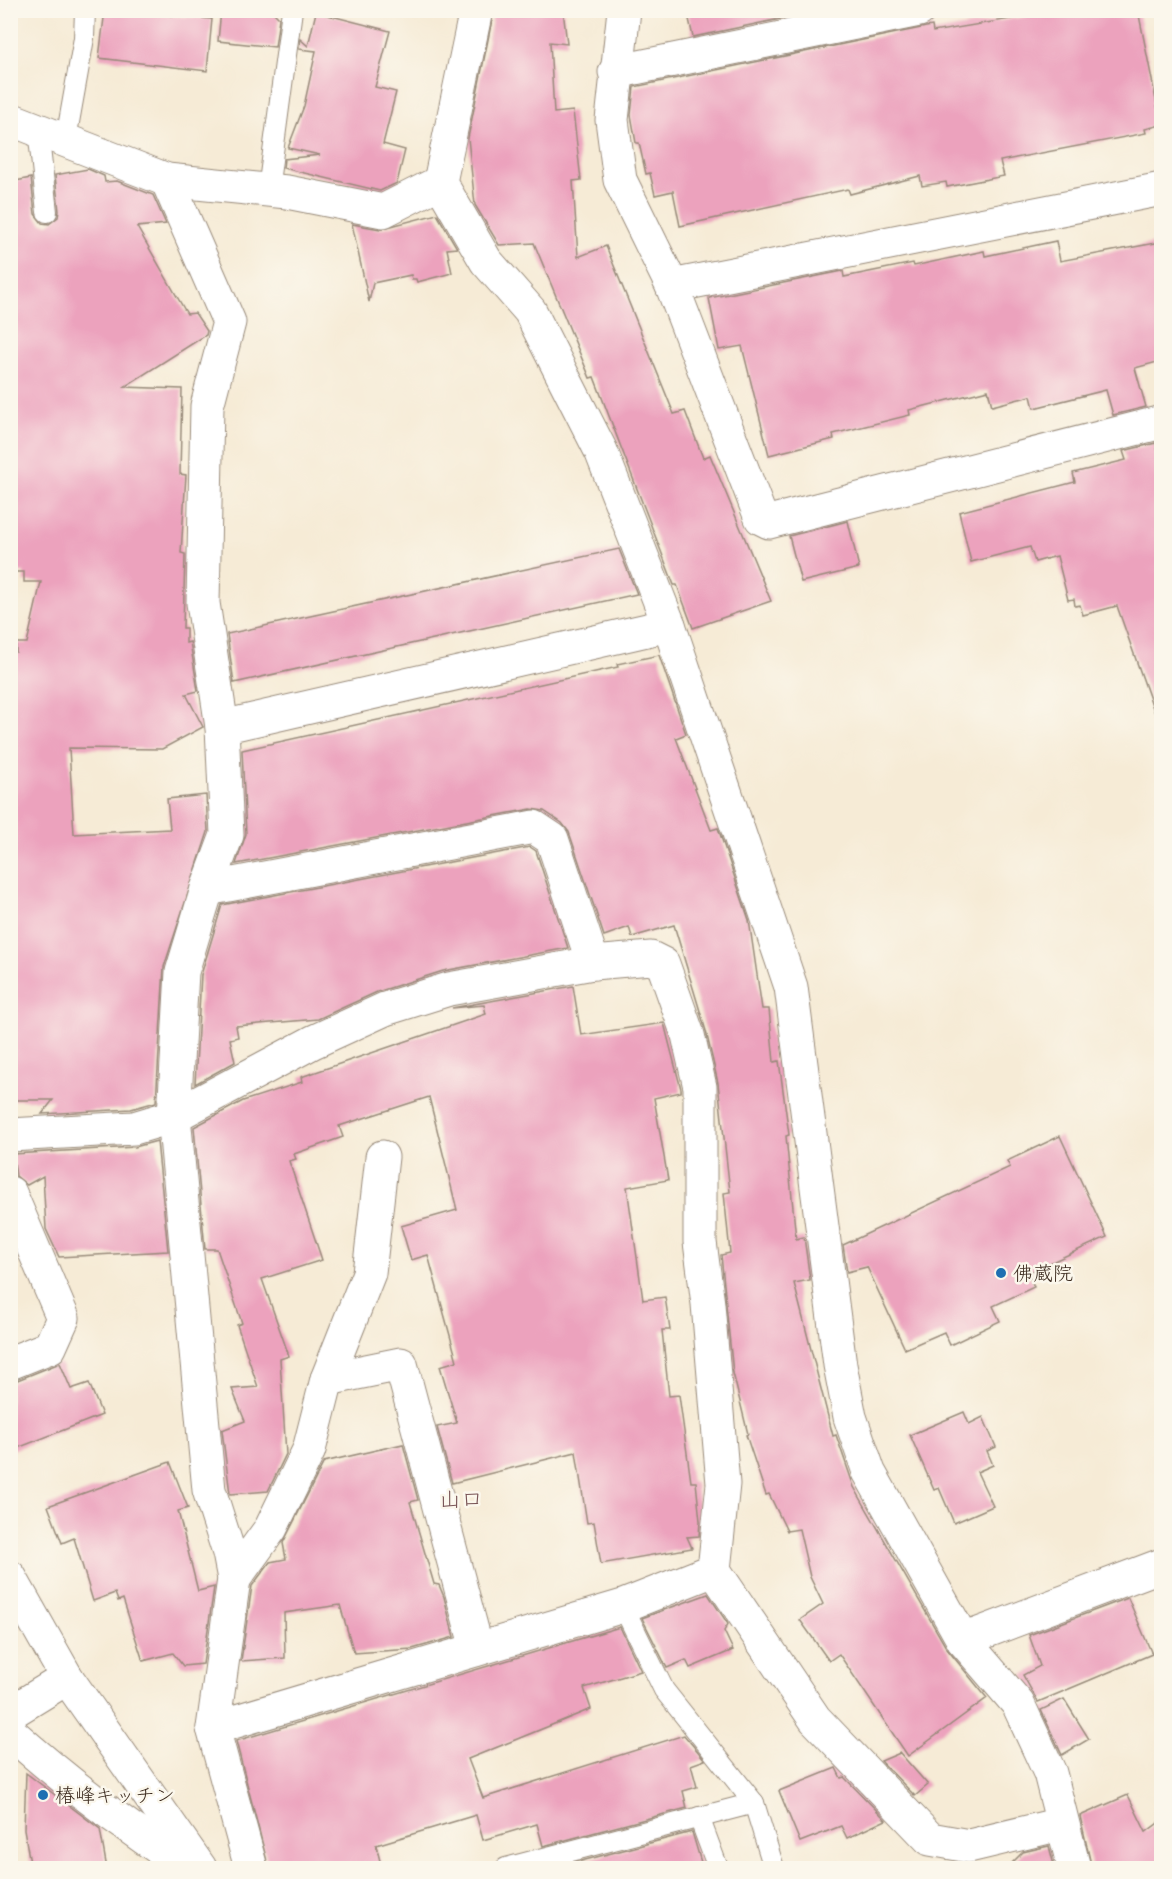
<svg xmlns="http://www.w3.org/2000/svg" width="1172" height="1879" font-family="'Architects Daughter','Klee One',sans-serif">
  <style>
    .building { fill: #eca2bd }
    .lines { fill: none; stroke-linecap: round; stroke-linejoin: round }
    .service-casing { stroke: #988a7a; stroke-width: 22 }
    .minor-casing { stroke: #988a7a; stroke-width: 35 }
    .tertiary-casing { stroke: #988a7a; stroke-width: 35 }
    .service { stroke: #fff; stroke-width: 20 }
    .minor { stroke: #fff; stroke-width: 33 }
    .tertiary { stroke: #fff; stroke-width: 33 }
    .poi-dot { fill: #1f6fb2; stroke: #fbf7ec; stroke-width: 2 }
    .labels { text-anchor: middle; stroke-width: 5; stroke-linejoin: round; paint-order: stroke }
    .poi-label { font-size: 20px; fill: #3b2a1e; stroke: #fbf7ec; text-anchor: start }
    .quarter-label { font-size: 22px; fill: #795456; stroke: #fbf7ec }
  </style>
  <rect width="100%" height="100%" fill="#fbf7ec"/>
  <filter id="ink" filterUnits="userSpaceOnUse"><feTurbulence type="fractalNoise" baseFrequency=".0167" numOctaves="2"/><feDisplacementMap in="SourceGraphic" scale="12" xChannelSelector="R" yChannelSelector="G"/><feConvolveMatrix kernelMatrix="1 2 1 2 8 2 1 2 1" color-interpolation-filters="sRGB"/></filter>
  <filter id="wash" filterUnits="userSpaceOnUse"><feTurbulence type="fractalNoise" baseFrequency=".008" numOctaves="4" result="noise"/><feDisplacementMap in="SourceGraphic" scale="24" xChannelSelector="R" yChannelSelector="G"/><feGaussianBlur stdDeviation="1.35" result="paint"/><feColorMatrix in="noise" values="0 0 0 0 0 0 0 0 0 0 0 0 0 0 0 0 0 1.4 0 .05"/><feComposite in="paint" operator="in"/></filter>
  <g filter="url(#wash)">
    <rect width="100%" height="100%" fill="#f6ebd6"/>
    <g id="blocks">
      <!-- building -->
      <g class="building">
        <path d="M105 10 212 19 207 71 99 58Z"/>
        <path d="M221 10H271L279 18 275 47 218 41Z"/>
        <path d="M494 10H563L567 44 550 42 554 113 573 111 581 180 573 181 578 257 606 246 674 414 685 411 703 458 710 455 771 601 693 628 677 585H674L594 377 590 378 534 243 499 245 475 205 468 138Z"/>
        <path d="M687 10H823L693 37Z"/>
        <path d="M1045 10H1138L1161 125 1145 129 1146 133 1000 161 1004 176 947 187 946 182 922 186 920 176 850 194 848 189 680 226 673 191 655 195 650 173 646 174 639 143H636L631 115 634 87 926 27 932 26 933 32 1028 16V14Z"/>
        <path d="M316 12 390 31 375 87 396 92 383 144 405 150 397 183 380 191 283 168 284 159 320 155 288 148 304 106 316 51 299 49 300 39 308 46Z"/>
        <path d="M88 169 104 176 105 182 117 181 153 195 166 224 137 227 187 314 195 313 207 331 206 335 124 387 182 389 180 474 186 475 181 553 185 554 183 628H186V643L190 642 198 691 186 694 203 727 162 749 69 748 74 834 170 829 167 799 206 795 208 832 164 967 156 1102 131 1109 42 1114 53 1100H10V828H15L10 652H16V643H27L41 582H24V572H10V182L31 178 35 214 42 223 49 224 58 217 59 211 55 175Z"/>
        <path d="M437 214 457 248 447 249 452 273 417 282 416 279H412L411 275 373 283 369 302 352 224 380 229Z"/>
        <path d="M1056 241 1060 261 1161 242V361L1135 368 1146 407 1113 415 1106 390 1034 408 1031 396 992 406 988 390 909 410 910 415 833 434 834 439 769 455 742 346 719 350 709 298 843 271 844 277 913 263 914 266 984 251 985 256Z"/>
        <path d="M1156 443 1161 464V718L1157 719 1117 606 1083 615 1080 605 1075 606 1074 599 1068 600 1057 556 1035 562 1030 547 971 562 959 512 1075 482 1073 473 1126 460 1123 451Z"/>
        <path d="M848 521 859 568 801 582 789 536Z"/>
        <path d="M619 549 637 594 234 683 227 634Z"/>
        <path d="M659 655 686 734 676 738 711 830 718 828 749 920 762 1009H769L774 1062 779 1061 789 1135 786 1136 796 1239 804 1237 810 1280 794 1283 833 1436 836 1435 854 1487 947 1649 987 1698 908 1756 839 1654 829 1661 800 1620 823 1604 810 1577 799 1529 787 1531 769 1494 766 1495 746 1435 748 1434 733 1373 721 1255 730 1253 724 1193 730 1192 718 1083 706 1031 674 925 632 937 629 927 604 936 569 832 562 823 544 811 531 809 236 864 246 834 242 750 618 667 617 664Z"/>
        <path d="M530 847 536 851 568 948 443 971 377 992 318 1019 236 1026 238 1037 230 1039 235 1062 195 1084 201 975 222 905Z"/>
        <path d="M573 986 581 1035 664 1023 681 1089V1092L654 1098 668 1180 627 1187 643 1300 665 1297 670 1330H662L669 1396 679 1395 691 1482H696L700 1521 699 1536 687 1537 692 1548 601 1564 594 1522 587 1523 576 1452 452 1483 437 1427 457 1423 440 1366 457 1361 428 1255 411 1260 401 1226 457 1210 429 1097 339 1126 343 1137 294 1154 296 1159 289 1161 322 1260 262 1279 289 1356 280 1359 286 1454 268 1491 230 1494 222 1430 245 1421 232 1389 258 1387 237 1325 242 1323 217 1249H205L194 1127 243 1101 302 1082 301 1077 486 1014 484 1005 452 1008Z"/>
        <path d="M1060 1136 1107 1237 1028 1273 1034 1287 993 1306 1000 1321 950 1345 944 1332 905 1349 867 1267 847 1272 843 1245 1010 1167 1007 1161Z"/>
        <path d="M157 1141 168 1251 59 1257 46 1229 43 1176 27 1185 16 1176 13 1154 135 1147Z"/>
        <path d="M60 1363 71 1389 89 1383 102 1415 10 1451V1383Z"/>
        <path d="M964 1412 969 1424 983 1417 996 1447 987 1451 993 1465 977 1472 993 1506 954 1523 939 1488 934 1490 910 1435Z"/>
        <path d="M403 1444 418 1500 410 1502 434 1584 439 1585 444 1597 454 1637 412 1649 354 1653 340 1605 284 1613 285 1658 241 1661 252 1586 270 1562 286 1559 283 1543 324 1462Z"/>
        <path d="M170 1462 188 1508 178 1511 198 1591 214 1587 203 1664 183 1666 173 1653 143 1661 123 1599 118 1601 115 1593 93 1601 74 1538 62 1543 48 1506Z"/>
        <path d="M708 1594 728 1624 724 1631 733 1650 690 1668 686 1660 667 1668 642 1618Z"/>
        <path d="M1128 1598 1152 1654 1038 1702 1023 1675 1040 1666 1029 1635Z"/>
        <path d="M620 1627 641 1671 584 1688 591 1709 468 1759 483 1798 684 1735 705 1760 691 1765 697 1787 683 1791 687 1808 543 1846 537 1824 483 1840 476 1815 376 1845 382 1869H269L236 1741Z"/>
        <path d="M1064 1699 1089 1739 1062 1755 1041 1710Z"/>
        <path d="M900 1753 928 1785 915 1796 881 1761Z"/>
        <path d="M836 1768 841 1778 844 1777 886 1820 847 1838 841 1826 800 1842 779 1791Z"/>
        <path d="M26 1773 100 1829 107 1869H31L24 1829Z"/>
        <path d="M1128 1795 1146 1832 1161 1821V1869H1092L1080 1816Z"/>
        <path d="M692 1832 703 1869H551Z"/>
        <path d="M1049 1846 1055 1869H1006L1023 1852Z"/>
      </g>
    </g>
  </g>
  <g filter="url(#ink)">
    <use href="#blocks" fill-opacity="0" stroke="#988a7a" stroke-width="1.5"/>
    <g class="lines">
      <!-- service casing -->
      <g class="service-casing">
        <g id="service">
          <path d="M38 129 47 212"/>
          <path d="M66 139 84 38 85 10"/>
          <path d="M268 190 292 10"/>
          <path d="M623 1606 664 1690 754 1803 774 1868"/>
          <path d="M699 1817 718 1868"/>
          <path d="M506 1868 754 1803"/>
        </g>
      </g>
      <!-- minor casing -->
      <g class="minor-casing">
        <g id="minor">
          <path d="M476 10 440 182 486 261 530 311 601 451 669 625 791 987 840 1365 850 1417 869 1472 963 1640 1018 1704 1050 1773 1074 1868"/>
          <path d="M624 10 612 120 620 180 672 286 761 518 769 522 1162 422"/>
          <path d="M615 72 919 10"/>
          <path d="M10 119 167 180 287 192 383 211 440 182"/>
          <path d="M167 180 229 322 207 406 203 603 222 727 227 835 207 889 182 972 174 1116 209 1490 229 1553 234 1579 213 1728 251 1868"/>
          <path d="M672 286 1162 189"/>
          <path d="M222 727 669 625"/>
          <path d="M207 889 534 827 552 839 593 963"/>
          <path d="M10 1135 134 1128 174 1116 313 1042 385 1009 449 989 593 963 651 958 663 964 688 1035 700 1087V1242L708 1304 723 1484 714 1570"/>
          <path d="M10 1193 63 1318 50 1347 10 1363"/>
          <path d="M327 1379 401 1364 477 1649"/>
          <path d="M234 1579 271 1528 309 1450 327 1379 369 1273 382 1157"/>
          <path d="M963 1640 1162 1565"/>
          <path d="M10 1713 67 1678"/>
          <path d="M213 1728 623 1606 714 1570 815 1719 930 1839 969 1846 1061 1824"/>
          <path d="M10 1732C66 1782 127 1828 189 1868"/>
        </g>
      </g>
      <!-- tertiary casing -->
      <g class="tertiary-casing">
        <path id="tertiary" d="M10 1577 67 1678 200 1868"/>
      </g>
      <!-- service -->
      <use href="#service" class="service"/>
      <!-- minor -->
      <use href="#minor" class="minor"/>
      <!-- tertiary -->
      <use href="#tertiary" class="tertiary"/>
    </g>
  </g>
  <!-- markers -->
  <g class="poi-dot">
    <circle cx="1001" cy="1273" r="6"/>
    <circle cx="43" cy="1795" r="6"/>
  </g>
  <g class="labels">
    <!-- poi labels -->
    <g class="poi-label">
      <text x="1013" y="1280">佛蔵院</text>
      <text x="55" y="1802">椿峰キッチン</text>
    </g>
    <!-- quarter labels -->
    <g class="quarter-label">
      <text x="461" y="1507">山口</text>
    </g>
  </g>
  <!-- margin -->
  <rect width="1172" height="1879" fill="none" stroke="#fbf7ec" stroke-width="36"/>
</svg>
